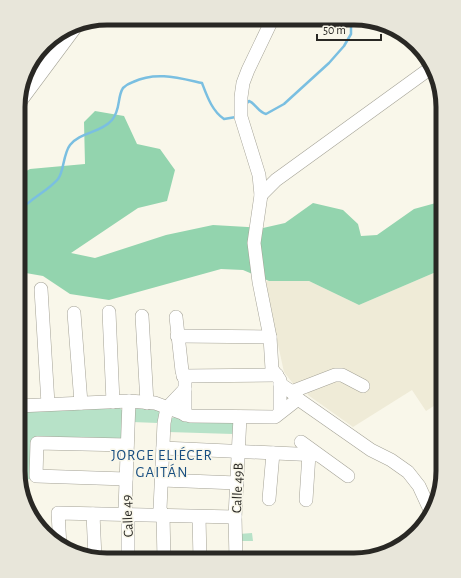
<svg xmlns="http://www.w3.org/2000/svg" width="461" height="578" font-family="'Alegreya Sans',sans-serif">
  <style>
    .built { fill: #efebd7 }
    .green { fill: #b7e2c8 }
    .forest { fill: #93d4ae }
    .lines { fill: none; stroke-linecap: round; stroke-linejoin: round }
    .stream { stroke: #7abfe1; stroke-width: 2.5 }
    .minor-casing { stroke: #a4a296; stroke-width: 14 }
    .highway-casing { stroke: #a4a296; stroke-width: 19 }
    .minor { stroke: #fff; stroke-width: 13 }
    .highway { stroke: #fff; stroke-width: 18 }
    .labels { text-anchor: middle; stroke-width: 3; stroke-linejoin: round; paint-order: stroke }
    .street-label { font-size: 14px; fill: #292824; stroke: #f9f7ea }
    .neighbourhood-label { font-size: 15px; letter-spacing: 1px; fill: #184e80; stroke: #f9f7ea }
    .rim { fill: none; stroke: #292824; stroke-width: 5 }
  </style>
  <rect width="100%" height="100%" fill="#f9f7ea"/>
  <!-- built -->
  <path class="built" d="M443 269V400L426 411 412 390 353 427 308 395 303 384 295 386 284 372 264 281H309L359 305Z"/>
  <!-- green -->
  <g class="green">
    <path d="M118 406 125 413 123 442 35 439 34 479 20 480 18 471V410Z"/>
    <path d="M138 407H145L160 411 158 423 132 422 131 413Z"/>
    <path d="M177 416 233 421 236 423 233 434 168 432V427L172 418Z"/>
    <path d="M252 533 253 541H240L239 534Z"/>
  </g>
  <!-- forest -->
  <path class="forest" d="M95 111 124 116 137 144 160 149 175 170 167 201 138 208 71 253 95 258 166 235 213 225 263 228 285 223 313 203 343 210 358 224 361 236 377 235 414 209 443 201V269L359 305 309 281H269L243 270 221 269 109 300 70 294 43 276 20 272 18 271 19 175 30 169 85 164 84 122Z"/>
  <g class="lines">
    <!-- stream -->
    <g class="stream">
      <path d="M246 104 249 101C256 104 258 112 266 114L284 104 329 63 344 46 351 34V23L357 19"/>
      <path d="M19 212C30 198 47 192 58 179 64 172 63 154 70 145 80 132 101 133 112 120 121 109 117 97 123 88 125 86 130 83 133 82 156 71 179 78 202 83 207 96 212 111 224 119L236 117"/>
    </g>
    <!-- minor casing -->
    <g class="minor-casing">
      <g id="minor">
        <path d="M272 20 248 70 243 83 241 97V117L259 175 261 195 254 243 259 282 270 337 272 369 280 380V412"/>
        <path d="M261 195 276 180 432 67"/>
        <path d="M41 289 48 404"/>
        <path d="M109 312 113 402"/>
        <path d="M74 313 81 403"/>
        <path d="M142 316 147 403"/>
        <path d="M176 317 182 371 185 380V415"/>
        <path d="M177 336 270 337"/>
        <path d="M183 376 277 375"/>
        <path d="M280 384 295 394 298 399 371 450 391 460 408 472 419 486 431 512"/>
        <path d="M291 392 335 375H342L363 386"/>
        <path d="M18 406 129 401 155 403 190 416 275 417 298 399"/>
        <path d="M301 442 348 476"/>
        <path d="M163 448 318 455"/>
        <path d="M126 479 36 476 37 443 127 445"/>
        <path d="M162 480 237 483"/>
        <path d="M269 499 273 453"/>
        <path d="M306 500 309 454"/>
        <path d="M93 514 95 558"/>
        <path d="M199 517 200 560"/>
        <path d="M60 546 58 513 235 517"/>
        <path d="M128 560V515L125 509 129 401"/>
        <path d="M164 560 163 515 160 509 164 423 167 408 185 389"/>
        <path d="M236 560 235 517 240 417"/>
      </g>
    </g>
    <!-- highway casing -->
    <g class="highway-casing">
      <path id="highway" d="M19 99 74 25"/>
    </g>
    <!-- minor -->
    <use href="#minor" class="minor"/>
    <!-- highway -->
    <use href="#highway" class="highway"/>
  </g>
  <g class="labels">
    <!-- street labels -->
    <g class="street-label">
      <text transform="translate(237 488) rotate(-88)" y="5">Calle 49B</text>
      <text transform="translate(127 516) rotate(-93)" y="5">Calle 49</text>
    </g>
    <!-- neighbourhood labels -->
    <g class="neighbourhood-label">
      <text x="162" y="460">JORGE ELIÉCER<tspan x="162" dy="17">GAITÁN</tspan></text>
    </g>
  </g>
  <!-- crop -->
  <path d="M0 0H461V578H0ZM107 25H354A82 82 0 0 1 436 107V471A82 82 0 0 1 354 553H107A82 82 0 0 1 25 471V107A82 82 0 0 1 107 25Z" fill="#e8e6da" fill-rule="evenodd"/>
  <path class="rim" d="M107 25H354A82 82 0 0 1 436 107V471A82 82 0 0 1 354 553H107A82 82 0 0 1 25 471V107A82 82 0 0 1 107 25Z"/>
  <!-- scale -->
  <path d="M317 34v6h64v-6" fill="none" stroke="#292824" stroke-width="2"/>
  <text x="323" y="34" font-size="12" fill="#292824" stroke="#f9f7ea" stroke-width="3" paint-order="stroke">50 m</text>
</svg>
